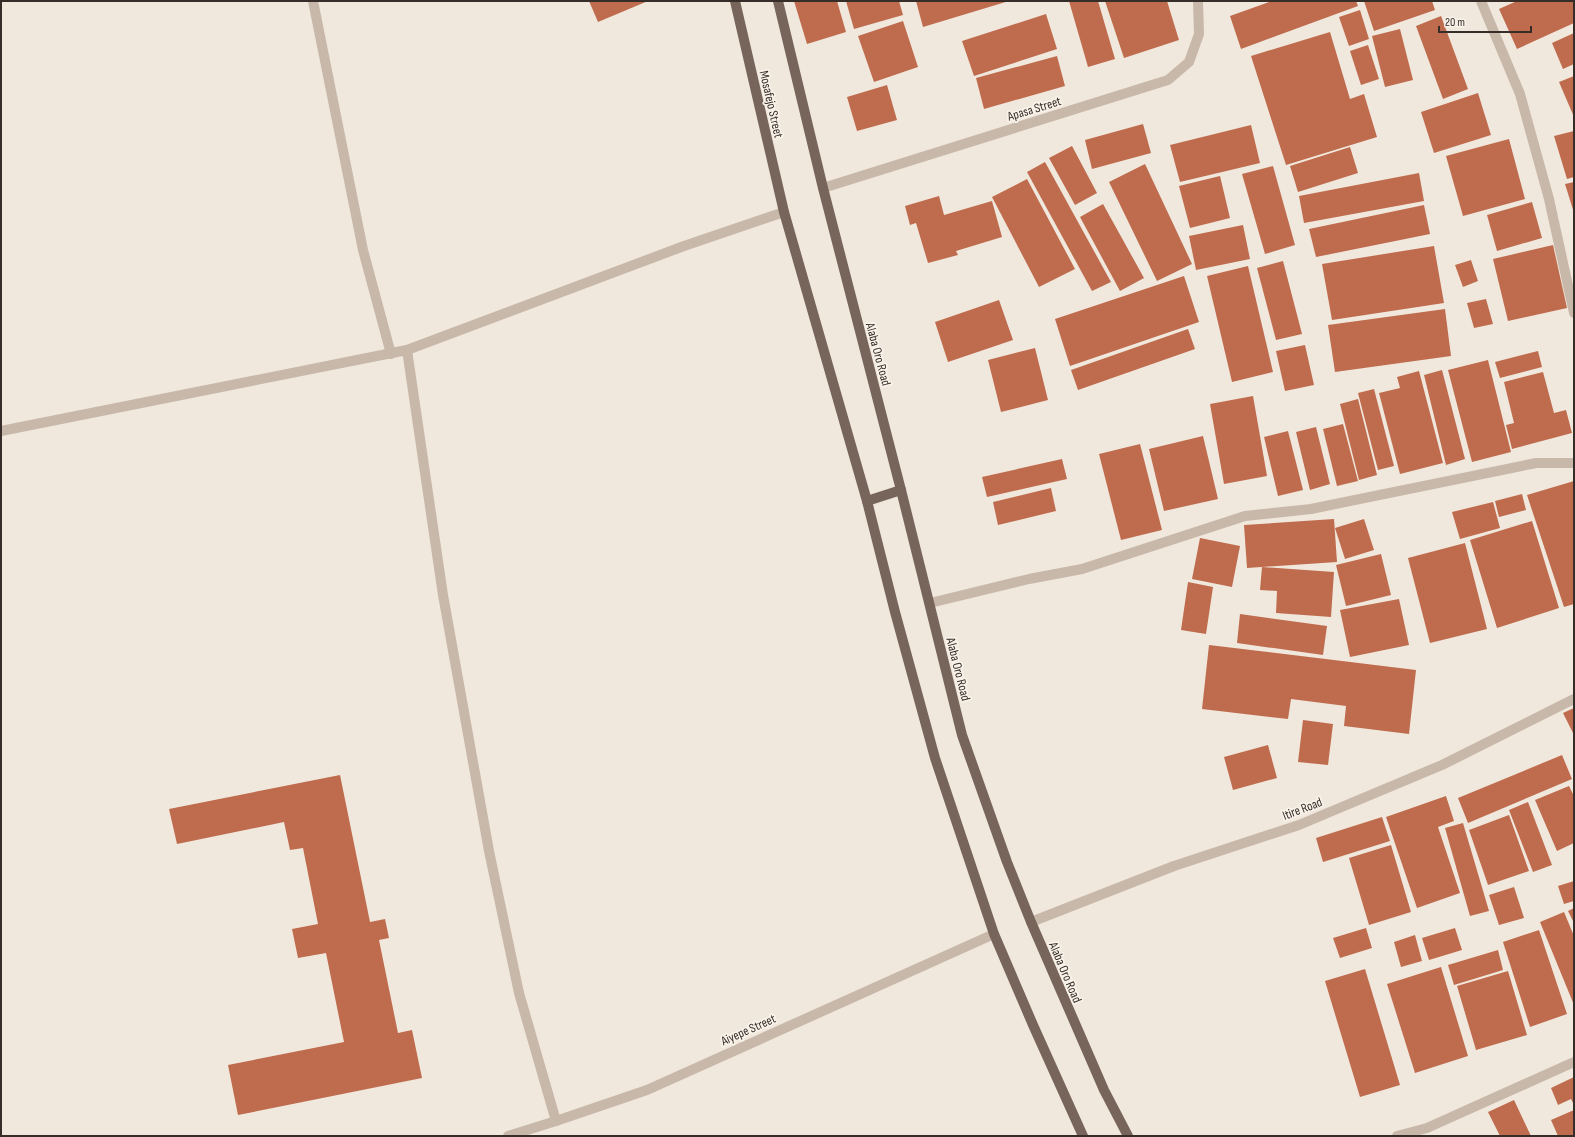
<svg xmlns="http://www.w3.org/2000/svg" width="1575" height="1137" font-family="'Sofia Sans Condensed',sans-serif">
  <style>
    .building { fill: #bf6b4d }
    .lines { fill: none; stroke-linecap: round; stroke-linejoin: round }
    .minor { stroke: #c8b8a9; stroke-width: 10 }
    .major { stroke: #77655b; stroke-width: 10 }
    .labels { text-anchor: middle; stroke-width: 3.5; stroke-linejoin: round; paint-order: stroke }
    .street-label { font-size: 13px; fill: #362d29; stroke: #f9f2e9 }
  </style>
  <rect width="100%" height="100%" fill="#f1e8dd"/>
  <!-- building -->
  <g class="building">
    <path d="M589 1H648L598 22Z"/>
    <path d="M794 1H837L846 32 807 44Z"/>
    <path d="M846 1H899L903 15 854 29Z"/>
    <path d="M916 1H1009L923 27Z"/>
    <path d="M1069 1H1098L1115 59 1088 67Z"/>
    <path d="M1105 1H1167L1179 40 1124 58Z"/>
    <path d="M1272 1H1356L1358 6 1241 49 1230 16Z"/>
    <path d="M1364 1H1432L1435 10 1374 31Z"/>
    <path d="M1517 1H1574V23L1517 49 1499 9Z"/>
    <path d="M1360 10 1369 39 1349 46 1339 17Z"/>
    <path d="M1046 14 1057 49 974 76 962 41Z"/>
    <path d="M1441 16 1468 89 1443 99 1416 26Z"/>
    <path d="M903 21 918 67 874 82 858 36Z"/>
    <path d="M1400 29 1413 80 1385 87 1372 36Z"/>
    <path d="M1330 32 1350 99 1364 94 1377 137 1286 165 1251 56Z"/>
    <path d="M1574 33V64L1563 69 1552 43Z"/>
    <path d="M1368 45 1379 79 1361 85 1350 51Z"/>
    <path d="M1057 56 1065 86 984 109 976 78Z"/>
    <path d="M1574 76V117L1559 82Z"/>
    <path d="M887 85 897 120 857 131 847 97Z"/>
    <path d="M1478 93 1491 135 1434 153 1421 112Z"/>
    <path d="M1143 124 1151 153 1092 169 1085 140Z"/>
    <path d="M1251 125 1260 163 1180 182 1170 145Z"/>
    <path d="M1574 131V177L1567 179 1554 136Z"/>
    <path d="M1509 139 1525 199 1463 216 1446 156Z"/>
    <path d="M1072 146 1097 193 1075 205 1049 158Z"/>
    <path d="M1350 147 1358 173 1298 192 1290 166Z"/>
    <path d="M1045 162 1111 282 1092 291 1027 172Z"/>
    <path d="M1145 164 1192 264 1157 281 1109 182Z"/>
    <path d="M1273 166 1295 245 1265 254 1242 174Z"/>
    <path d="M1419 173 1424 201 1304 223 1299 196Z"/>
    <path d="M1220 176 1230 218 1190 228 1179 186Z"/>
    <path d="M1027 179 1075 269 1039 287 992 197Z"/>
    <path d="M1574 182V213L1565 184Z"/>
    <path d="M939 196 944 215 992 201 1002 237 956 251 958 255 928 263 916 223 910 225 905 206Z"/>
    <path d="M1532 202 1542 238 1497 251 1487 215Z"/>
    <path d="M1103 204 1144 278 1120 291 1080 217Z"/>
    <path d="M1424 205 1430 234 1316 257 1309 229Z"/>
    <path d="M1243 225 1250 259 1196 270 1189 236Z"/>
    <path d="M1553 245 1567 308 1508 321 1493 259Z"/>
    <path d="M1434 246 1444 303 1332 320 1322 264Z"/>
    <path d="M1471 260 1478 281 1463 287 1455 265Z"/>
    <path d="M1283 261 1302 334 1276 340 1257 268Z"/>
    <path d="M1248 266 1273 372 1232 382 1207 276Z"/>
    <path d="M1184 276 1199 322 1070 366 1055 319Z"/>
    <path d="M1486 299 1493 324 1474 328 1467 303Z"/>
    <path d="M999 300 1013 340 948 362 935 322Z"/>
    <path d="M1445 309 1451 356 1335 372 1328 325Z"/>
    <path d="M1188 329 1195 349 1078 390 1071 370Z"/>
    <path d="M1305 345 1314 385 1285 391 1276 351Z"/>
    <path d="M1035 348 1048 400 1001 412 988 360Z"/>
    <path d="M1538 351 1542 367 1500 378 1495 362Z"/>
    <path d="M1488 360 1511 452 1472 462 1448 370Z"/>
    <path d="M1442 370 1465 459 1446 465 1424 375Z"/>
    <path d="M1419 371 1443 463 1400 474 1379 393 1400 388 1397 377Z"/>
    <path d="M1543 372 1554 413 1566 410 1572 433 1512 449 1506 425 1514 423 1504 382Z"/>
    <path d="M1374 389 1394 466 1378 470 1358 393Z"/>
    <path d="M1253 396 1267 476 1224 484 1210 404Z"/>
    <path d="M1358 399 1377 475 1359 480 1340 404Z"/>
    <path d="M1343 424 1358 481 1337 486 1323 429Z"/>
    <path d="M1316 427 1330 484 1310 490 1296 432Z"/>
    <path d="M1288 431 1303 490 1278 496 1264 437Z"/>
    <path d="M1203 436 1218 499 1164 511 1149 449Z"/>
    <path d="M1140 444 1162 530 1121 540 1099 454Z"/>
    <path d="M1062 459 1067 479 987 497 982 477Z"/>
    <path d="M1574 481V604L1564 607 1527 495Z"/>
    <path d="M1051 488 1056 511 998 525 993 502Z"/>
    <path d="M1522 494 1526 510 1499 517 1495 501Z"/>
    <path d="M1493 502 1500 528 1460 539 1452 512Z"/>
    <path d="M1334 519 1337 562 1247 568 1244 525Z"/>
    <path d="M1364 519 1374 550 1345 559 1335 528Z"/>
    <path d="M1532 521 1559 608 1497 628 1470 540Z"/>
    <path d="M1200 538 1240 546 1232 587 1192 579Z"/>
    <path d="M1465 543 1487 629 1430 643 1408 558Z"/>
    <path d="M1381 554 1391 595 1346 606 1336 565Z"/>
    <path d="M1262 567 1334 572 1331 617 1276 613 1277 591 1260 590Z"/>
    <path d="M1188 582 1213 587 1206 634 1181 630Z"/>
    <path d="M1399 599 1409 645 1350 657 1340 610Z"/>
    <path d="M1240 614 1327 626 1323 655 1237 643Z"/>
    <path d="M1209 645 1416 670 1409 734 1344 726 1346 706 1291 699 1288 719 1202 709Z"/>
    <path d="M1574 708V735L1563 713Z"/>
    <path d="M1303 720 1333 724 1328 765 1298 762Z"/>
    <path d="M1268 745 1277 778 1233 790 1224 757Z"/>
    <path d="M1562 755 1572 779 1468 823 1458 798Z"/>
    <path d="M340 775 370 922 385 919 389 938 379 940 398 1033 412 1030 422 1078 238 1115 228 1065 344 1042 326 953 298 958 292 929 318 924 303 848 290 850 284 822 177 844 169 809Z"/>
    <path d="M1569 786 1574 796V843L1557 851 1535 800Z"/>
    <path d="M1446 796 1454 821 1438 827 1460 893 1417 908 1386 817Z"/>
    <path d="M1528 802 1552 865 1533 872 1509 810Z"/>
    <path d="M1509 815 1529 871 1488 885 1469 830Z"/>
    <path d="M1382 817 1390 841 1323 862 1316 838Z"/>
    <path d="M1463 823 1489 911 1470 916 1445 828Z"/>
    <path d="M1391 845 1411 912 1369 925 1349 858Z"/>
    <path d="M1574 881V901L1564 904 1558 886Z"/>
    <path d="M1514 887 1524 918 1499 925 1489 895Z"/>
    <path d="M1574 908V923L1568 911Z"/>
    <path d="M1564 912 1574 936V1005L1540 922Z"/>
    <path d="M1366 928 1372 948 1340 958 1333 938Z"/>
    <path d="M1455 928 1462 950 1429 960 1422 938Z"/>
    <path d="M1539 930 1567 1014 1530 1027 1503 942Z"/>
    <path d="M1415 935 1422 961 1401 967 1394 942Z"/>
    <path d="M1498 950 1503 970 1454 985 1448 965Z"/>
    <path d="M1441 967 1468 1056 1415 1073 1387 984Z"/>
    <path d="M1365 969 1400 1085 1360 1097 1325 981Z"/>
    <path d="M1508 971 1527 1035 1476 1050 1457 986Z"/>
    <path d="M1574 1077V1105L1571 1099 1558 1105 1551 1088Z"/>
    <path d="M1514 1100 1531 1136H1500L1488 1112Z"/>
    <path d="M1574 1110V1136H1558L1551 1120Z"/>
  </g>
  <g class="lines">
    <!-- minor -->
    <g class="minor">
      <path d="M313 1 363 250 391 354"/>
      <path d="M1481 1 1520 94 1549 199 1574 313"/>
      <path d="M823 188 1168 80 1189 62 1199 34 1198 1"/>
      <path d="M407 350 443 595 489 851 519 993 556 1121"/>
      <path d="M1 431 407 350 684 246 784 212"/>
      <path d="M930 603 1029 579 1082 569 1245 516 1311 509 1536 463H1574"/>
      <path d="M1031 922 1174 866 1299 825 1442 765 1574 699"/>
      <path d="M508 1136 556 1121 647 1090 994 934"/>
      <path d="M1397 1136 1427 1128 1574 1062"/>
    </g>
    <!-- major -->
    <g class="major">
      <path d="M735 1 784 212 867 501 895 612 935 758 994 934 1033 1025 1083 1136"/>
      <path d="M778 1 823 188 901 490 962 735 1007 862 1031 922 1104 1090 1128 1136"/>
      <path d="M867 501 901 490"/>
    </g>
  </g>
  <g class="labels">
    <!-- street labels -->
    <g class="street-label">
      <text transform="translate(772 104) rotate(77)" y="5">Mosafejo Street</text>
      <text transform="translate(1034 108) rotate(-17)" y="5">Apasa Street</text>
      <text transform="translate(879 354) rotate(75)" y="5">Alaba Oro Road</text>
      <text transform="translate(959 669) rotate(76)" y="5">Alaba Oro Road</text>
      <text transform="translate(1302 808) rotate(-21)" y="5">Itire Road</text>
      <text transform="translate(1066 972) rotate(67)" y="5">Alaba Oro Road</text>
      <text transform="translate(748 1029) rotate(-24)" y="5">Aiyepe Street</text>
    </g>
  </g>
  <!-- border -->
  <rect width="1575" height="1137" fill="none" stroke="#362d29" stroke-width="4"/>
  <!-- scale -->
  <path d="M1439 26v6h92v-6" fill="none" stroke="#362d29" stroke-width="2"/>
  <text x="1445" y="26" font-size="12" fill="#362d29" stroke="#f9f2e9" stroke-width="3" paint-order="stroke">20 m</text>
</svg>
